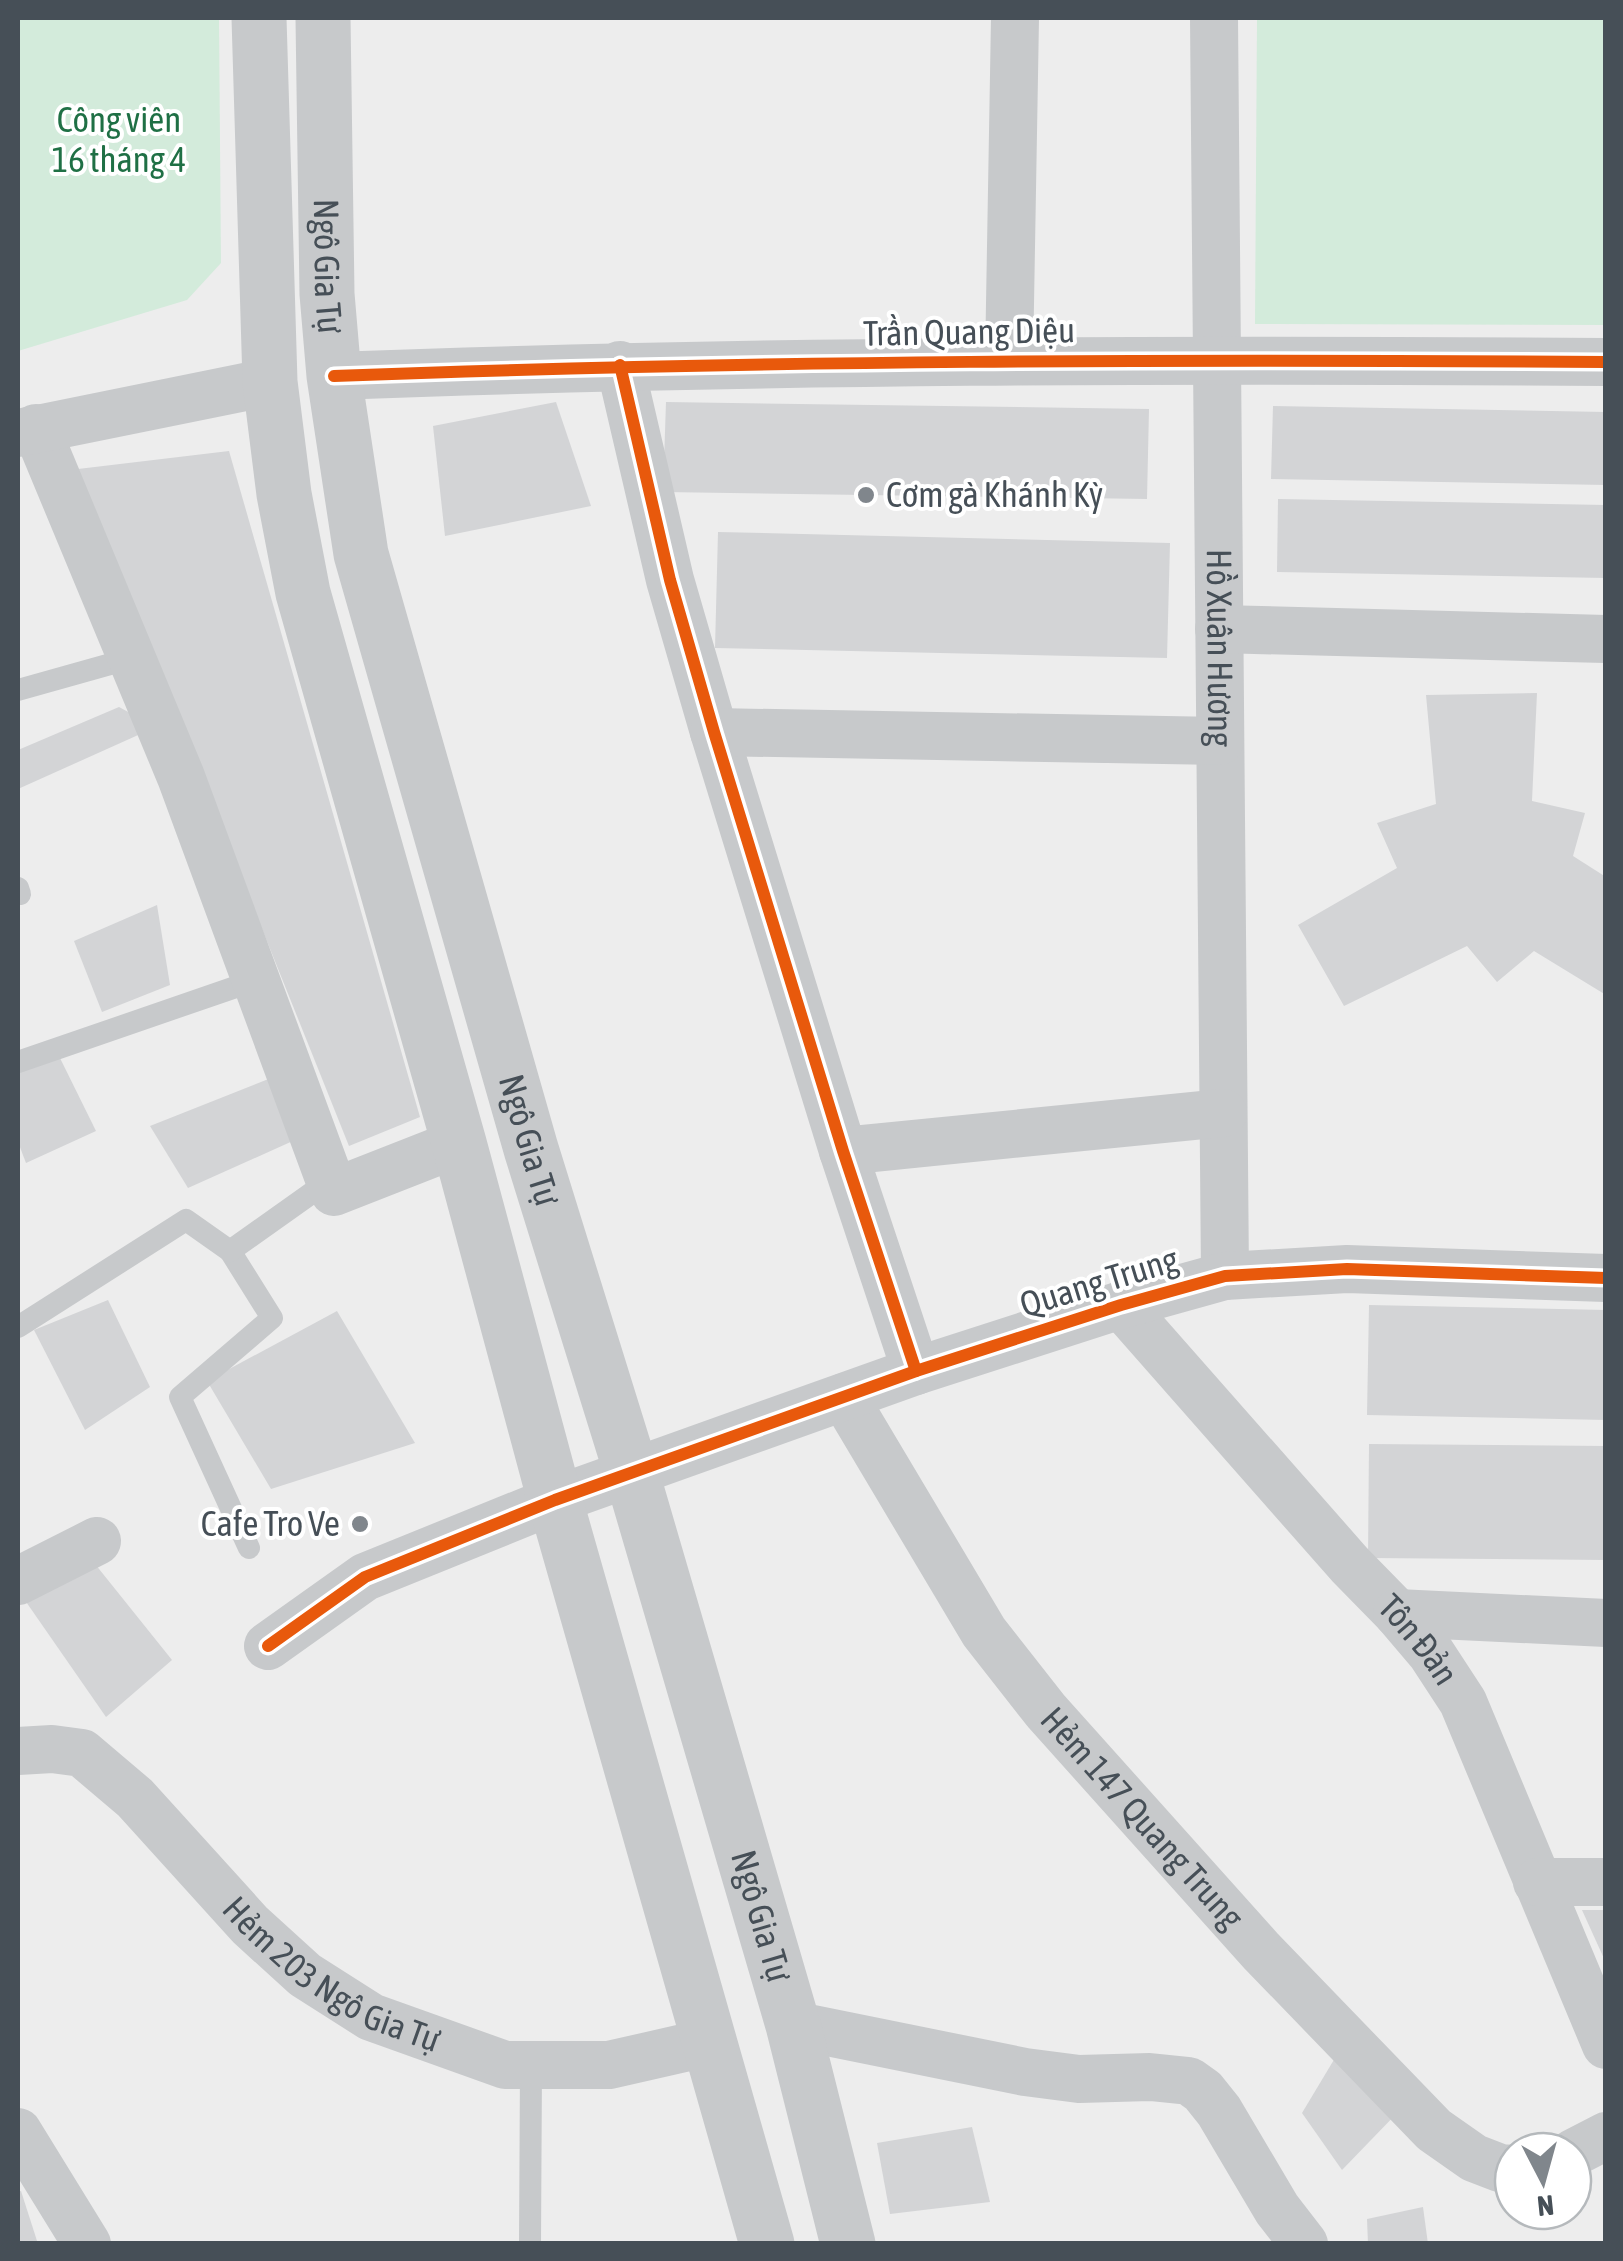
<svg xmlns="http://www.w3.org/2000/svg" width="1623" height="2261" font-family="'Asap Condensed',sans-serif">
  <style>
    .green { fill: #d3ebdb }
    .building { fill: #d3d4d6 }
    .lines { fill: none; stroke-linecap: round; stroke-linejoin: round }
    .service { stroke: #c7c9cb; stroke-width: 22 }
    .minor { stroke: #c7c9cb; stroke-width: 48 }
    .secondary { stroke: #c7c9cb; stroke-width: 55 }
    .cycleway-casing { stroke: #fff; stroke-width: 19 }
    .cycleway { stroke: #e8590c; stroke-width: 12 }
    .poi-dot { fill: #80868c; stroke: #fff; stroke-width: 4 }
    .labels { text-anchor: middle; stroke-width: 8; stroke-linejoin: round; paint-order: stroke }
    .park-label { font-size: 35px; fill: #1f7045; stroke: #fff }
    .street-label { font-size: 35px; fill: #464f57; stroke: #fff }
    .poi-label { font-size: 35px; fill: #464f57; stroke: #fff; text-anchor: start }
  </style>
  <rect width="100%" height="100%" fill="#ededed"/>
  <!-- green -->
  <g class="green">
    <path d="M18 18H219L221 263 187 300 18 351Z"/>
    <path d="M1257 18H1605V325L1255 324Z"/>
  </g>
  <!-- building -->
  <g class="building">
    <path d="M556 402 591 506 445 536 433 426Z"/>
    <path d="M666 402 1149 409 1147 499 663 492Z"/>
    <path d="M1273 406 1606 412V485L1271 479Z"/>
    <path d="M229 451 420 1117 349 1146 78 469Z"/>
    <path d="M1278 499 1606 505V578L1277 572Z"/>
    <path d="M718 532 1170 543 1167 658 715 648Z"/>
    <path d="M1537 693 1532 801 1585 813 1573 856 1606 877V995L1534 951 1497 982 1467 946 1344 1006 1298 925 1397 868 1377 823 1436 804 1426 695Z"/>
    <path d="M119 707 156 727 18 789V750Z"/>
    <path d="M157 905 170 985 102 1012 74 941Z"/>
    <path d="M56 1050 96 1131 26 1163 18 1142V1054Z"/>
    <path d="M281 1074 295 1140 188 1188 150 1126Z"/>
    <path d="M108 1300 150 1387 85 1430 34 1330Z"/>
    <path d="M1369 1305 1606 1310V1420L1367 1415Z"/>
    <path d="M337 1311 415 1443 271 1489 207 1381Z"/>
    <path d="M1369 1444 1606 1446V1560L1368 1558Z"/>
    <path d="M79 1544 172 1660 106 1717 22 1596Z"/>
    <path d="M1582 1910H1606V1963Z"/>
    <path d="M1341 2048 1399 2111 1342 2170 1302 2113Z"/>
    <path d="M972 2127 990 2202 890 2214 877 2143Z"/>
    <path d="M21 2191 38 2244H18V2192Z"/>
    <path d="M1423 2207 1428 2244H1368L1367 2219Z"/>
  </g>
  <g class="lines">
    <!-- service -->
    <g class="service">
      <path d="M18 690 132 658"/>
      <path d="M18 888 20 894"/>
      <path d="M18 1062 256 980"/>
      <path d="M230 1251 272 1318 180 1397 249 1548"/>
      <path d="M18 1327 186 1220 230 1251 330 1180"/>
      <path d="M530 2244 531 2065"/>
    </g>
    <!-- minor -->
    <g class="minor">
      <path id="s1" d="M1214 18 1225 1276"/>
      <path d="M1009 361 1015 18"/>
      <path d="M620 365 670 580 714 732 843 1151 916 1371"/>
      <path d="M334 376C758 360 1181 359 1606 362"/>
      <path d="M36 428 181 777 334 1192 459 1143"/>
      <path d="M18 433 270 382"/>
      <path d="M1219 629 1606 639"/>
      <path d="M714 732 1220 741"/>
      <path d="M843 1151 1223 1113"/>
      <path id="s2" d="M1121 1305 1350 1565 1397 1613 1431 1653 1463 1702 1606 2045"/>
      <path id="s3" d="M844 1397 984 1632 1046 1711 1261 1951 1434 2130 1474 2158 1500 2168 1513 2169"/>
      <path d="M18 1581 97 1541"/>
      <path d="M1397 1613 1606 1623"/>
      <path d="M268 1646 365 1577 555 1500 916 1371 1121 1305 1225 1276 1347 1269 1606 1278"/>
      <path id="s4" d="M18 1751 52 1749 82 1753 135 1798 250 1925 305 1975 371 2017 505 2065H609L710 2042"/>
      <path d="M1537 1882H1606"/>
      <path d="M793 2025 1025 2072 1079 2079 1150 2077 1189 2081 1203 2091 1219 2111 1277 2209 1304 2244"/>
      <path d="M18 2132 87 2244"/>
      <path d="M1573 2153 1606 2136"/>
    </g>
    <!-- secondary -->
    <g class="secondary">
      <path d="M259 18 270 382 284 494 303 593 459 1143 555 1500 767 2244"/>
      <path id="s5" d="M323 18 327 294 334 376 361 554 531 1149 631 1471 793 2025 848 2244"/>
    </g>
    <!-- cycleway casing -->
    <g class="cycleway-casing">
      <g id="cycleway">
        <path d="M620 365 670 580 714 732 843 1151 916 1371"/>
        <path d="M334 376C758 360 1181 359 1606 362"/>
        <path d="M268 1646 365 1577 555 1500 916 1371 1121 1305 1225 1276 1347 1269 1606 1278"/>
      </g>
    </g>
    <!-- cycleway -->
    <use href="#cycleway" class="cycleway"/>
  </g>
  <!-- markers -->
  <g class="poi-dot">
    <circle cx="866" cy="495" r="10"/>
    <circle cx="360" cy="1524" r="10"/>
  </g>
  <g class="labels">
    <!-- park labels -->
    <g class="park-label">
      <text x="119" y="132">Công viên<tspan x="119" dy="40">16 tháng 4</tspan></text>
    </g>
    <!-- street labels -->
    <g class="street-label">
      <text dy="12" stroke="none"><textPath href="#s5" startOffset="248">Ngô Gia Tự</textPath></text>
      <text transform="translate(969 332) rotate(-1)" y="12">Trần Quang Diệu</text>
      <text dy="12" stroke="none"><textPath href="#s1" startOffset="630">Hồ Xuân Hương</textPath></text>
      <text dy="12" stroke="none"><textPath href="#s5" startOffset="1148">Ngô Gia Tự</textPath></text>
      <text transform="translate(1099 1282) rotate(-17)" y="12">Quang Trung</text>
      <text dy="12" stroke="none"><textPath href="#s2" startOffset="448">Tôn Đản</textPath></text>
      <text dy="12" stroke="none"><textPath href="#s3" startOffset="518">Hẻm 147 Quang Trung</textPath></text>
      <text dy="12" stroke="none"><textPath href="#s5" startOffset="1958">Ngô Gia Tự</textPath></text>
      <text dy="12" stroke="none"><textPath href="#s4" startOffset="402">Hẻm 203 Ngô Gia Tự</textPath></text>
    </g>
    <!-- poi labels -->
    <g class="poi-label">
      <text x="886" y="507">Cơm gà Khánh Kỳ</text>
      <text x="340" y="1536" text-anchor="end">Cafe Tro Ve</text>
    </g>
  </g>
  <!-- border -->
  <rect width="1623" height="2261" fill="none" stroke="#464f57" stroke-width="40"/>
  <!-- north arrow -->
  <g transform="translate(1543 2181) rotate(174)"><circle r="48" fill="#ffffff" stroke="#b5b9bc" stroke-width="2.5"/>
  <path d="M0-8L18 38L0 25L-18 38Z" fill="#80868c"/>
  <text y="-15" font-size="28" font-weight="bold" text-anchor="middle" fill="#464f57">N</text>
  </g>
</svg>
